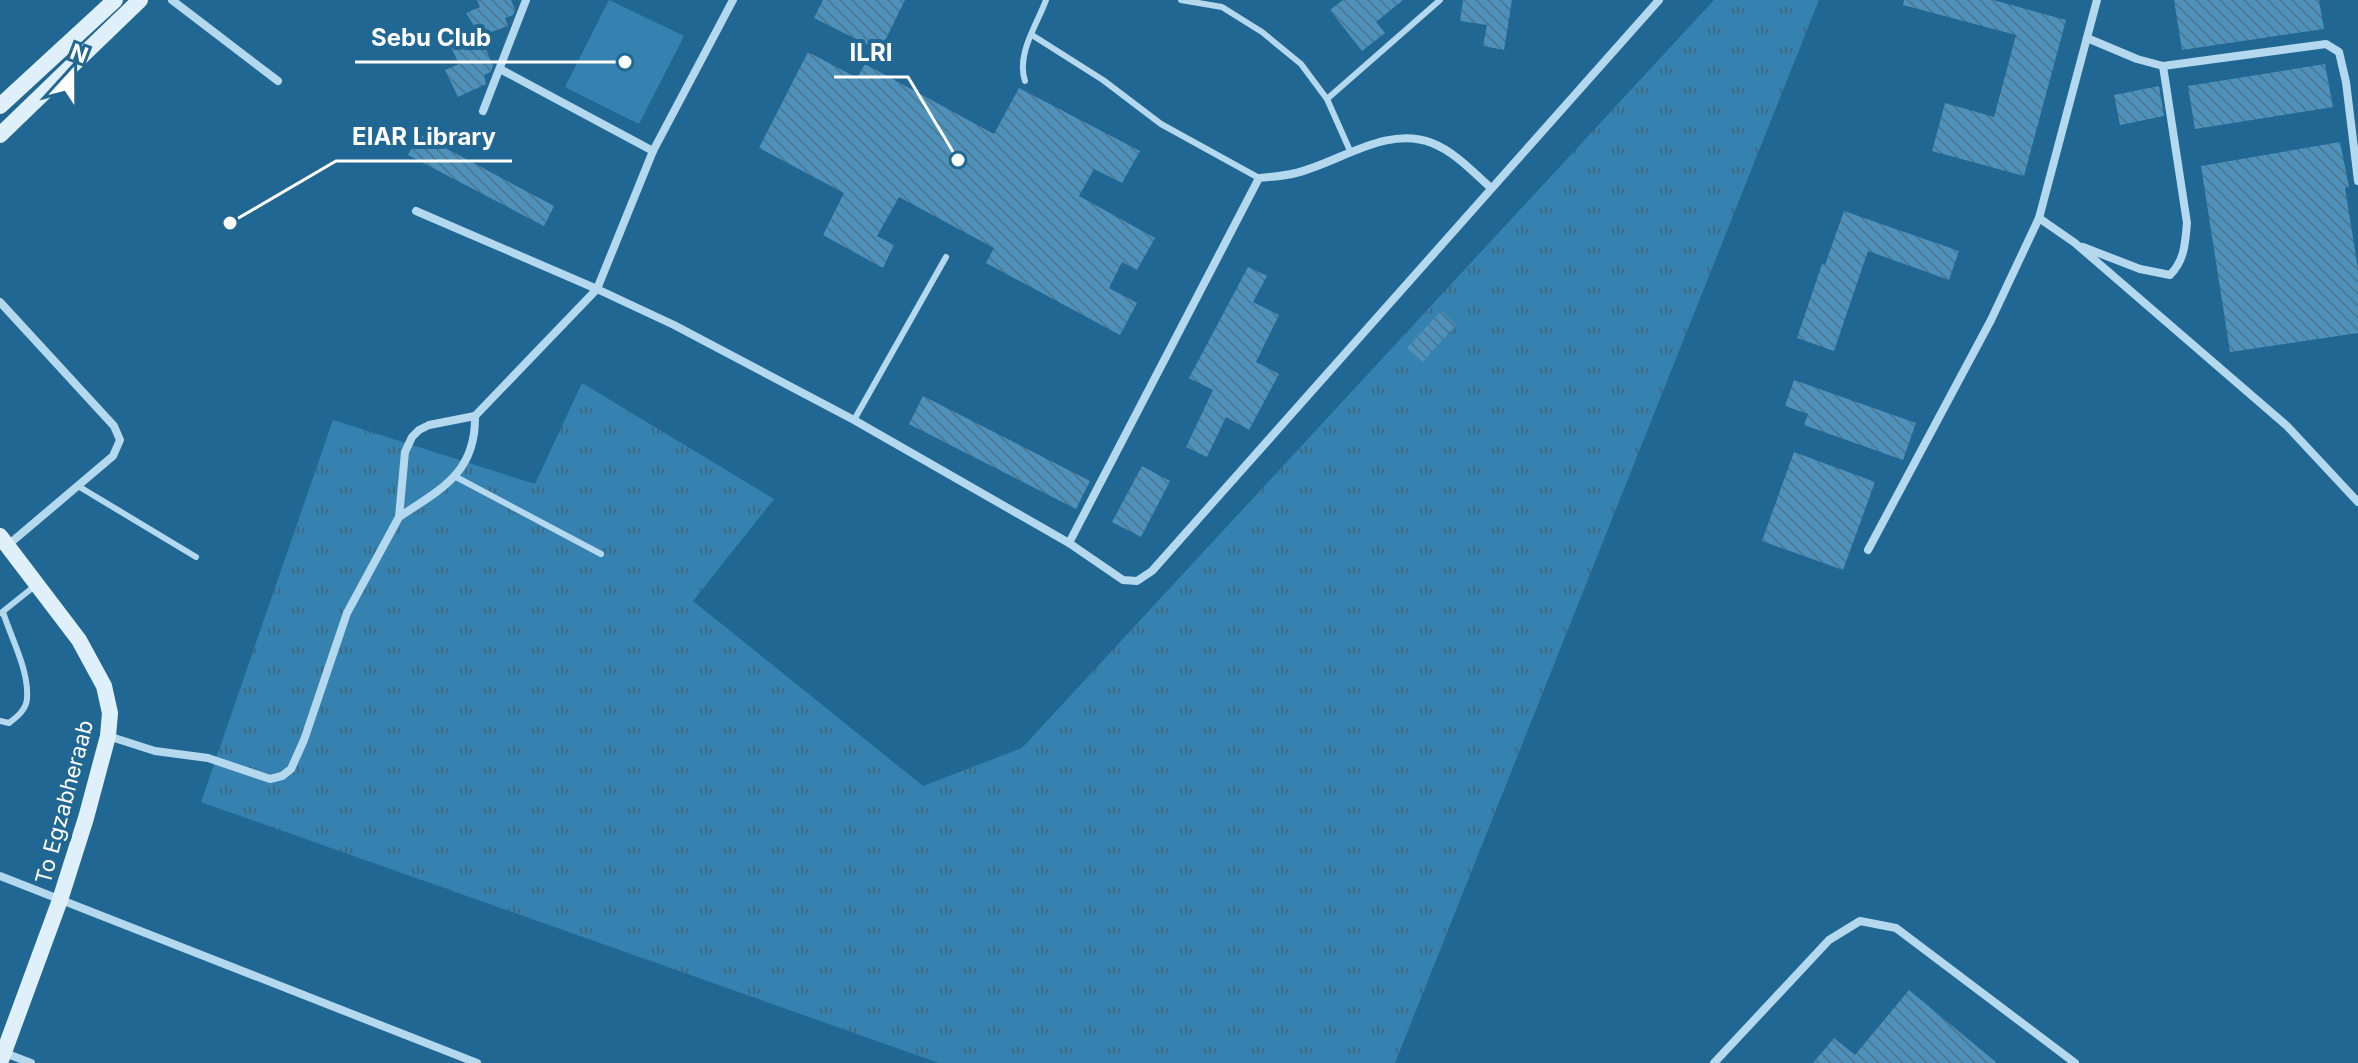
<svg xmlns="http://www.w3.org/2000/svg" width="2358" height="1063" font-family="Inter,sans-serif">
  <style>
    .grass { fill: url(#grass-tufts) }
    .pitch { fill: #3582b0 }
    .building { fill: url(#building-back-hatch) }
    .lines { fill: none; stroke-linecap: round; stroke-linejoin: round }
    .service { stroke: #b4d8ed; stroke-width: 6 }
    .minor { stroke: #b4d8ed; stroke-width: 8 }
    .secondary { stroke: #e0f0fa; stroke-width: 16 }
    .labels { text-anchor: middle; stroke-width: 8; stroke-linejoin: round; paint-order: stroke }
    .street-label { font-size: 22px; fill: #fff; stroke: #216793 }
    .leader { fill: none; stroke: #fff; stroke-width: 3 }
    .callout-dot { fill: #fff; stroke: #216793; stroke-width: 3 }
    .callout-label { font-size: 24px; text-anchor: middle; font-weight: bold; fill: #fff; stroke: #216793; stroke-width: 8; stroke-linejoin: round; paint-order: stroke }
  </style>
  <defs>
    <pattern id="grass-tufts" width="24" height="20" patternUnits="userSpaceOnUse" patternTransform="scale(2)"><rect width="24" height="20" fill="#3582b0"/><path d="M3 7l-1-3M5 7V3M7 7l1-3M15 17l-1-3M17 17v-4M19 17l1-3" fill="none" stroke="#3f6a83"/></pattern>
    <pattern id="building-back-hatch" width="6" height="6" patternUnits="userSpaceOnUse" patternTransform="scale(2)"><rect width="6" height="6" fill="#4e92bb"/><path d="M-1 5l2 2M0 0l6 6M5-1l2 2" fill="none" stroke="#4d7a94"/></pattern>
  </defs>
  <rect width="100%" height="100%" fill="#216793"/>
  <!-- grass -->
  <path class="grass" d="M1714 0H1819L1395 1063H939L201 802 333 420 535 484 582 383 774 499 693 601 923 786 1022 748Z"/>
  <!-- pitch -->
  <path class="pitch" d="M609 0 684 36 639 124 565 87Z"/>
  <!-- building -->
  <g class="building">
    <path d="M477 0H511L515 10 513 15 505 18 508 26 480 36 493 65 491 72 484 75 486 84 458 97 445 70 459 64 451 47 480 35 466 13 480 7Z"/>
    <path d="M823 0H905L880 51 814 18Z"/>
    <path d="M1343 0H1403L1376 22 1385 33 1362 51 1330 10Z"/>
    <path d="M1463 0H1512L1504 50 1483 46 1487 25 1460 21Z"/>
    <path d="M1904 0H1993L2066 20 2024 176 1932 151 1945 103 1994 117 2016 35 1903 5Z"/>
    <path d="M2174 0H2319L2324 29 2182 50Z"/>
    <path d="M808 52 857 78 865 64 994 134 1019 88 1140 151 1122 183 1094 169 1079 196 1155 238 1137 270 1122 262 1109 288 1137 303 1120 335 986 263 994 248 899 197 877 236 894 245 883 268 823 235 844 193 759 148Z"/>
    <path d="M2325 64 2333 107 2195 129 2188 86Z"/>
    <path d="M2159 86 2164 116 2120 125 2114 95Z"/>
    <path d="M419 134 554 206 544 226 408 155Z"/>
    <path d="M2340 142 2349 187 2345 188 2358 269V333L2230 352 2201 166Z"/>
    <path d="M1844 211 1959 251 1949 280 1868 251 1834 351 1797 338 1822 264 1825 265Z"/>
    <path d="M1248 267 1267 276 1253 302 1279 315 1256 362 1279 374 1249 430 1226 417 1207 457 1186 447 1213 390 1189 378Z"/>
    <path d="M1441 311 1456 325 1423 362 1407 348Z"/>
    <path d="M1794 380 1916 423 1903 460 1804 425 1808 414 1785 406Z"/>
    <path d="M923 396 1090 481 1076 509 909 424Z"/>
    <path d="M1794 452 1875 482 1843 570 1762 541Z"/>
    <path d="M1142 466 1170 481 1141 537 1112 522Z"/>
    <path d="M1909 990 1997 1063H1813L1834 1038 1855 1055Z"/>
  </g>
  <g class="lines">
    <!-- service -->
    <g class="service">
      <path d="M1181 0 1222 7 1262 32 1301 64 1327 99 1440 0"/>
      <path d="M1032 35 1103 80 1161 124 1259 178"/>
      <path d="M1025 81C1016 54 1037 25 1046 0"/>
      <path d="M1327 99 1351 153"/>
      <path d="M854 420 946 257"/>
      <path d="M456 477 601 554"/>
      <path d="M78 486 196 557"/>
      <path d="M1 613 36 585"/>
      <path d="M0 721 9 723C17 717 27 709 27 698 29 670 11 638 3 612"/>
    </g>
    <!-- minor -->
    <g class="minor">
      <path d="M172 0 278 81"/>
      <path d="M733 0 653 151 597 289 674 325 854 420 1069 543 1123 580 1137 581 1152 571 1659 0"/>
      <path d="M2097 0 2039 218 2075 243 2287 426 2358 502"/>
      <path d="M2087 38 2137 59 2163 66 2326 44 2339 52 2346 82 2358 181"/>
      <path d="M500 69 653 151"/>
      <path d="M483 111 526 0"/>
      <path d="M2083 247 2140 269 2170 275C2185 260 2185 243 2187 223L2163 66"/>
      <path d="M0 302 114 426 120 440 113 456 8 545"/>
      <path d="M399 517C441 489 476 473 475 416"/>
      <path d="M1069 543 1259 178C1271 177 1284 176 1296 173 1340 162 1387 125 1432 143 1455 152 1473 172 1491 188"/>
      <path d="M1868 550 1991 320 2039 218"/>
      <path d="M108 736 155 751 208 758 270 779 282 776 291 769 304 740 347 613 399 517 405 452 412 437 419 430 429 425 475 416 597 289 416 211"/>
      <path d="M0 876 477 1063"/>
      <path d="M5 1053 31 1063"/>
      <path d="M1714 1063 1829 940 1860 921 1896 928 2075 1063"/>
    </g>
    <!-- secondary -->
    <g class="secondary">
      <path d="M0 106 115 0"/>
      <path d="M0 135 140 0"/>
      <path d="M0 536 79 640 104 686 110 713 108 736 86 818 60 900 0 1063"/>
    </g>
  </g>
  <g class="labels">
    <!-- street labels -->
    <g class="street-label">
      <text transform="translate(64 802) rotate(-75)" y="8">To Egzabheraab</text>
    </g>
  </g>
  <!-- callouts -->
  <path class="leader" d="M625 62L507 62H355M958 160L908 77H834M230 223L336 161H512"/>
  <g class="callout-dot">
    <circle cx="625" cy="62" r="8"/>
    <circle cx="958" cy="160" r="8"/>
    <circle cx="230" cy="223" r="8"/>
  </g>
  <g class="callout-label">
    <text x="431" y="46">Sebu Club</text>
    <text x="871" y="61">ILRI</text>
    <text x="424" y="145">EIAR Library</text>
  </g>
  <!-- north arrow -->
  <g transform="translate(72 72) rotate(21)" stroke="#216793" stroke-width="6" paint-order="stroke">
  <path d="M0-6L14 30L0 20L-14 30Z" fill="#ffffff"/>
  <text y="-12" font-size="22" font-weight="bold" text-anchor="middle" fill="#ffffff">N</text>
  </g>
</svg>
